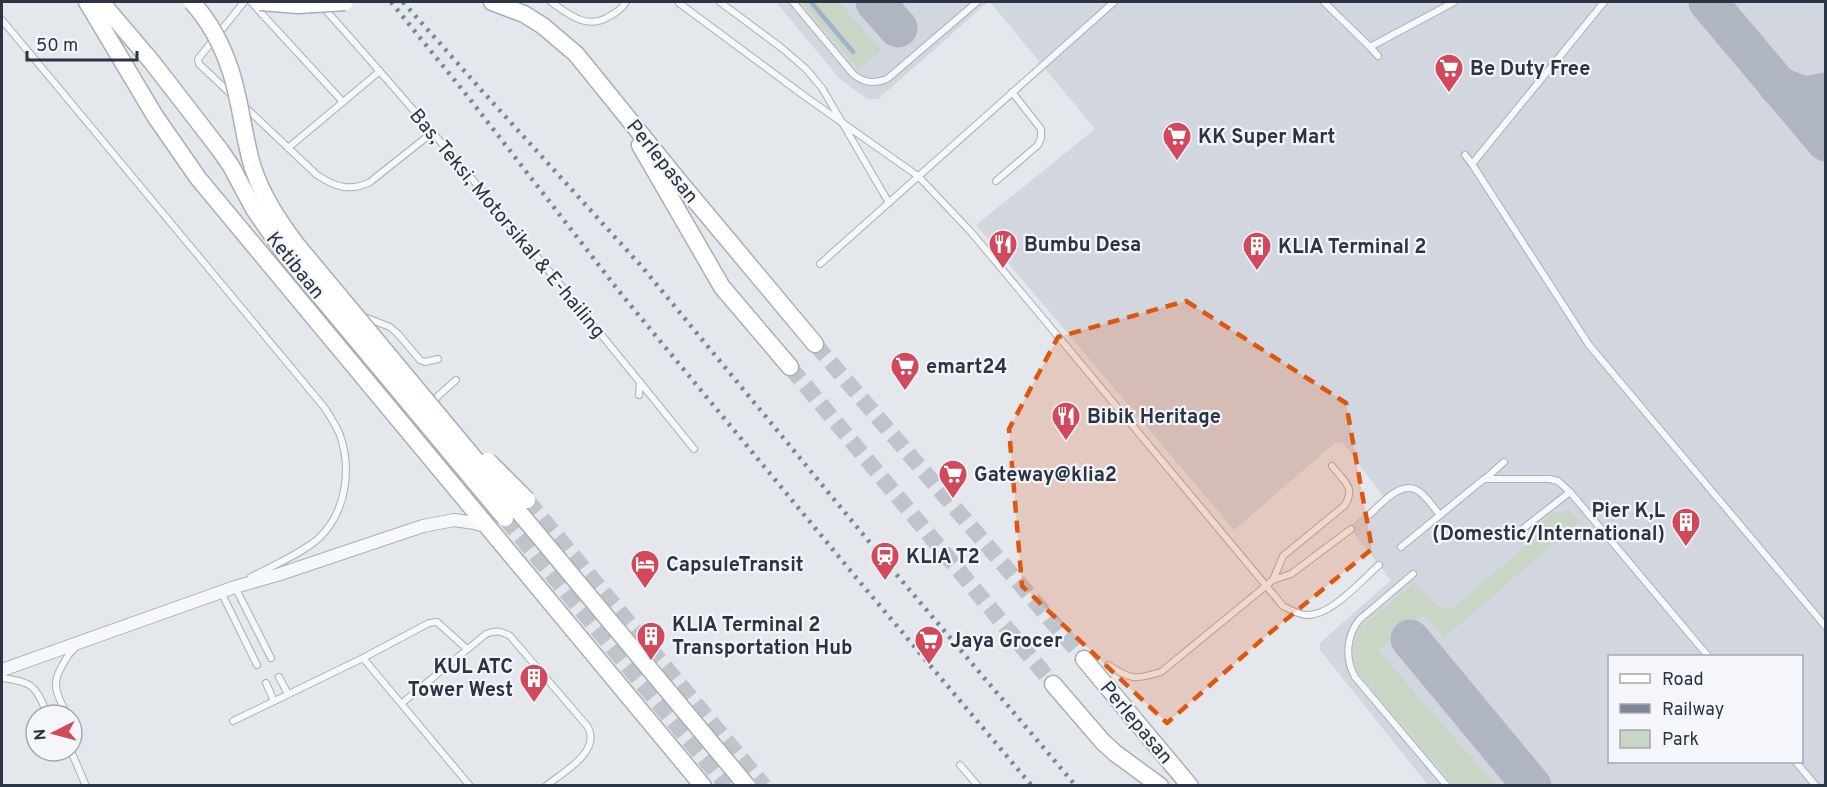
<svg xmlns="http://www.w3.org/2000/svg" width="1827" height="787" font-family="Overpass,sans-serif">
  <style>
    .built { fill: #d2d6de; fill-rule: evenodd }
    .green { fill: #c9d6c5 }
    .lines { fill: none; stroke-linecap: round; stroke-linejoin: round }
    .stream { stroke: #9fb4cc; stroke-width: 4.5 }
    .taxiway { stroke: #b0b6c1; stroke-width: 39 }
    .secondary-tunnel { stroke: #bfc3cb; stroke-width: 16; stroke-dasharray: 16 8; stroke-linecap: butt }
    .lane-casing { stroke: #a9aeb7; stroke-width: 8 }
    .street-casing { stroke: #a9aeb7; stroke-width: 14 }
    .secondary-casing { stroke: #a9aeb7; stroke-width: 19 }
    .lane { stroke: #f7f8fa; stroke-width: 6 }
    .street { stroke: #f7f8fa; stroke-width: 12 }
    .secondary { stroke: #fff; stroke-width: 16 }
    .rail { stroke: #7d8696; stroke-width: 4.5; stroke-dasharray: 3 6; stroke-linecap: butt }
    .secondary-bridge-casing { stroke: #a9aeb7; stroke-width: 19; stroke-linecap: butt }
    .secondary-bridge { stroke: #fff; stroke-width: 16 }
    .marked { fill: #df570f; fill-opacity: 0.2; stroke: #df570f; stroke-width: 4.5; stroke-dasharray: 12 8; stroke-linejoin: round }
    .labels { text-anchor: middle; stroke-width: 4.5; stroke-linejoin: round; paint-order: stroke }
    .poi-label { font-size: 20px; font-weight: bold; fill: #2b3445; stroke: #f4f6f9; text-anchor: start }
    .street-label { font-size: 20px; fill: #2b3445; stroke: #f4f6f9 }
  </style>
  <rect width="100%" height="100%" fill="#e4e7ec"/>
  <!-- built -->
  <g class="built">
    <path d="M776 2H988L878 99H867L839 78Z"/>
    <path d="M990 2H1825V785H1428L1320 650V643L1391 580 1349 527 1383 496 1342 442 1335 443 1234 530 976 225 1095 129ZM1610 656H1802V762H1610Z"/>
  </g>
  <!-- green -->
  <g class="green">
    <path d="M801 2H839L882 51 858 68Z"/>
    <path d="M1566 510 1572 513 1580 521 1444 638 1424 614 1378 650 1495 785H1454L1359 674C1350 657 1353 643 1361 627L1415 582C1426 594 1434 610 1453 608L1544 531 1540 525 1552 514Z"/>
  </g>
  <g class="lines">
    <!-- stream -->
    <path class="stream" d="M811 2 853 52"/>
    <!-- taxiway -->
    <g class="taxiway">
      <path d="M875 2 898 28"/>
      <path d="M1708 2 1826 142"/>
      <path d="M1778 86 1804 96 1826 92"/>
      <path d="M1410 639 1532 786"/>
    </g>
    <!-- secondary-tunnel -->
    <g class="secondary-tunnel">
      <path d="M815 344 1084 659"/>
      <path d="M790 367 1053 684"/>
      <path d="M527 500 764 786"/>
      <path d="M505 518 727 786"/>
    </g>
    <!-- lane casing -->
    <g class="lane-casing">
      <g id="lane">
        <path d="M251 2 343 102"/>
        <path d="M551 2C569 14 586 30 608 17 616 13 622 9 626 2"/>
        <path d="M720 2 783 49 806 69 822 88 889 203"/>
        <path d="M793 2 853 74C864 83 874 84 887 79L977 2"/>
        <path d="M1324 2 1370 47 1454 2"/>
        <path d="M1604 2 1472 164 1589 345 1826 627"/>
        <path d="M679 3 803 95 918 176 971 232 1283 606C1290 610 1298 614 1306 615 1330 617 1362 580 1379 565"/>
        <path d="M322 6C451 150 573 299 694 449"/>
        <path d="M2 20 324 407C330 416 336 425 340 435 352 470 346 512 319 538 304 552 271 567 251 577"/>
        <path d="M1370 47 1378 56"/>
        <path d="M233 96 199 64 198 59 244 2"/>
        <path d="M243 105 317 175C335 187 350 192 370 182L433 132"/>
        <path d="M288 148 380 71"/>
        <path d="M1465 155 1472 164"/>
        <path d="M996 181 1038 145 1041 138V129L1012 92"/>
        <path d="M820 264 1114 2"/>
        <path d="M362 316 390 327 398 334 420 360 425 362 438 359"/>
        <path d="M639 395 640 382"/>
        <path d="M431 406 438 396 456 380"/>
        <path d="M1485 479 1504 462"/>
        <path d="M1570 492 1708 656"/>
        <path d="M1369 515C1382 503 1403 477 1421 493 1428 499 1434 508 1440 515"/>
        <path d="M1401 547 1484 479H1550L1558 481 1570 492 1525 527"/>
        <path d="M1413 574 1359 620C1346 637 1345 659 1355 677L1447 786"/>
        <path d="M1273 580 1283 556 1344 506C1357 488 1343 480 1332 466"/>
        <path d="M235 587 271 658"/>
        <path d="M221 592 257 665"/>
        <path d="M363 658 429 623 437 622 467 649"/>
        <path d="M1108 665C1131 680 1135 680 1161 672L1273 580 1291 574 1351 529"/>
        <path d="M279 677 288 694"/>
        <path d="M2 678C34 682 35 686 48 715"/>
        <path d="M266 683 274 701"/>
        <path d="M402 703 486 634C496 630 501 631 510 636L588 727C601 752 563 772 546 786"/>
        <path d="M67 715C58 695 50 686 62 666 66 658 69 653 76 647"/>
        <path d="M233 721 363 658 470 786"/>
        <path d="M71 751 86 786"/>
        <path d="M1796 762 1816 786"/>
        <path d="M960 765 978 786"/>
      </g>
    </g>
    <!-- street casing -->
    <g class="street-casing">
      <path id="street" d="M2 670 235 587 277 575 423 526 454 520 475 523 488 527"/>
    </g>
    <!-- secondary casing -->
    <g class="secondary-casing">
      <g id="secondary">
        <path d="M87 2 155 116 198 178 703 786"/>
        <path d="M101 2 152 62 220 150"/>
        <path d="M492 2 524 14 543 26 576 54 678 180 815 344"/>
        <path d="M640 145 722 287 790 367"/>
        <path d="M1084 659 1190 786"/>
        <path d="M1053 684 1103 742 1115 753 1160 786"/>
      </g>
    </g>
    <!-- lane -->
    <use href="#lane" class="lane"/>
    <!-- street -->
    <use href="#street" class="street"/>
    <!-- secondary -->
    <use href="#secondary" class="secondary"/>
    <!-- rail -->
    <g class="rail">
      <path d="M391 2 469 98 622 295 859 581 1032 786"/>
      <path d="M403 2 484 93 643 268 885 561 1076 786"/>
    </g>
    <!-- secondary-bridge casing -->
    <g class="secondary-bridge-casing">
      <g id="secondary-bridge">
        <path d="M192 2C209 21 222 45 230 69 241 101 243 136 253 168 263 197 278 220 296 244L747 786"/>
        <path d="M260 2 298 5 345 2"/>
        <path d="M220 150 231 166 254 209 285 254 505 518"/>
        <path d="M488 461 527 500"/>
      </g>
    </g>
    <!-- secondary-bridge -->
    <use href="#secondary-bridge" class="secondary-bridge"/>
  </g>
  <!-- marked area -->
  <path class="marked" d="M1186 301 1346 403 1372 549 1266 636 1167 723 1022 586 1009 429 1058 337Z"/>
  <!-- icons -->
  <defs>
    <g id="supermarket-pin" transform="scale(1.5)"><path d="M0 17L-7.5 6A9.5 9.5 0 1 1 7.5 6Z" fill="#d1495b" stroke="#f4f6f9"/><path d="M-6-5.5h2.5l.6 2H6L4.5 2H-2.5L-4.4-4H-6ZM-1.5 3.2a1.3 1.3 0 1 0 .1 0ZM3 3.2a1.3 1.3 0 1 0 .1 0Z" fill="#fff"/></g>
    <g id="restaurant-pin" transform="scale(1.5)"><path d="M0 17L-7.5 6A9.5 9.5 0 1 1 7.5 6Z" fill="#d1495b" stroke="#f4f6f9"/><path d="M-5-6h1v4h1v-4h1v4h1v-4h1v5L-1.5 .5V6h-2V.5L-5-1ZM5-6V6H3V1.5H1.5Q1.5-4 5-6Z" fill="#fff"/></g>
    <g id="building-pin" transform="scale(1.5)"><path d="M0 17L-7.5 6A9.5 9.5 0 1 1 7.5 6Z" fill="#d1495b" stroke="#f4f6f9"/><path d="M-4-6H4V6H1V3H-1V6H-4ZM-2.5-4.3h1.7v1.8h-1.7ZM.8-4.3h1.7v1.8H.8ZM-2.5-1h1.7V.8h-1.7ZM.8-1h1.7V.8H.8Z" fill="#fff"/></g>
    <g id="station-pin" transform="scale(1.5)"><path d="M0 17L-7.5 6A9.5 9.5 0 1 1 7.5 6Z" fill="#d1495b" stroke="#f4f6f9"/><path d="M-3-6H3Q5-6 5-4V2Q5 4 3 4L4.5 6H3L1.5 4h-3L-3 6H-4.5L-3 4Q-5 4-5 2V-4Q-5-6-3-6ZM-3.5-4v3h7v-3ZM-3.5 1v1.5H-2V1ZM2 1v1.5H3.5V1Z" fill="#fff"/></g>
    <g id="hotel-pin" transform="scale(1.5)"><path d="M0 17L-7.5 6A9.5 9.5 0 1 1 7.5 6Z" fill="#d1495b" stroke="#f4f6f9"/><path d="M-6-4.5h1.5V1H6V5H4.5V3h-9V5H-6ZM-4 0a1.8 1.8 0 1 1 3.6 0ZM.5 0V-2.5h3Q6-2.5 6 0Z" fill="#fff"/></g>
  </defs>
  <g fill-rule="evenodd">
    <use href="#supermarket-pin" x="1449" y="68"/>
    <use href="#supermarket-pin" x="1177" y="136"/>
    <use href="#restaurant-pin" x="1003" y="244"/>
    <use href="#building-pin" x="1257" y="246"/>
    <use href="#supermarket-pin" x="905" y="366"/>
    <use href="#restaurant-pin" x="1066" y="416"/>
    <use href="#supermarket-pin" x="953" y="474"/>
    <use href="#building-pin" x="1686" y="522"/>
    <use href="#station-pin" x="885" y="556"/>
    <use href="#hotel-pin" x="645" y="564"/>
    <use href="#building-pin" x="651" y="636"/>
    <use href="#supermarket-pin" x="929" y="640"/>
    <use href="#building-pin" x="534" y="678"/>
  </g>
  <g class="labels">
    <!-- poi labels -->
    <g class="poi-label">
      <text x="1470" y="75">Be Duty Free</text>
      <text x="1198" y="143">KK Super Mart</text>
      <text x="1024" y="251">Bumbu Desa</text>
      <text x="1278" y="253">KLIA Terminal 2</text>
      <text x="926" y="373">emart24</text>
      <text x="1087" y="423">Bibik Heritage</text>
      <text x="974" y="481">Gateway@klia2</text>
      <text x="1665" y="517" text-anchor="end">Pier K,L<tspan x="1665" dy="23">(Domestic/International)</tspan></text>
      <text x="906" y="563">KLIA T2</text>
      <text x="666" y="571">CapsuleTransit</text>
      <text x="672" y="631">KLIA Terminal 2<tspan x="672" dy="23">Transportation Hub</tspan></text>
      <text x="950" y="647">Jaya Grocer</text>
      <text x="513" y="673" text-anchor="end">KUL ATC<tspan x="513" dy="23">Tower West</tspan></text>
    </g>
    <!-- street labels -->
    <g class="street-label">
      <text transform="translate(663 161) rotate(51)" y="7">Perlepasan</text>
      <text transform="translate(508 223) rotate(50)" y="7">Bas, Teksi, Motorsikal &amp; E-hailing</text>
      <text transform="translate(296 265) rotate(51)" y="7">Ketibaan</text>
      <text transform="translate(1137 722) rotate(50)" y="7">Perlepasan</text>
    </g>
  </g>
  <!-- border -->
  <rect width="1827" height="787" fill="none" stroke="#2b3445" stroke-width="6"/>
  <!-- legend -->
  <rect x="1608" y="655" width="195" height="108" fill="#f4f6f9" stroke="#a4a8b1" stroke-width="1.5"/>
  <rect x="1620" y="674" width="30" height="9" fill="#ffffff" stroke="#a4a8b1" stroke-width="1.5"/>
  <text x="1662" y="685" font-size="18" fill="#2b3445">Road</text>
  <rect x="1620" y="704" width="30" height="9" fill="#7d8696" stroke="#a4a8b1" stroke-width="1.5"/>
  <text x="1662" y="715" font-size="18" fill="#2b3445">Railway</text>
  <rect x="1620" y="730" width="30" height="18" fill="#c9d6c5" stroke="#a4a8b1" stroke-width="1.5"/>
  <text x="1662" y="745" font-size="18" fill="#2b3445">Park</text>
  <!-- north arrow -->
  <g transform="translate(54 733) rotate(264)"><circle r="28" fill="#f4f6f9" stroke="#a4a8b1" stroke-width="1.5"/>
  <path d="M0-4.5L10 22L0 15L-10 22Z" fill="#d1495b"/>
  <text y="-9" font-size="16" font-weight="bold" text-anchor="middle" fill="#2b3445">N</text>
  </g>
  <!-- scale -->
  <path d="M27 51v9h110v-9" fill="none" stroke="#2b3445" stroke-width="3"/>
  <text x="36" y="51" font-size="18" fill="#2b3445" stroke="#f4f6f9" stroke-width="4.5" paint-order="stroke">50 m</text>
</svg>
